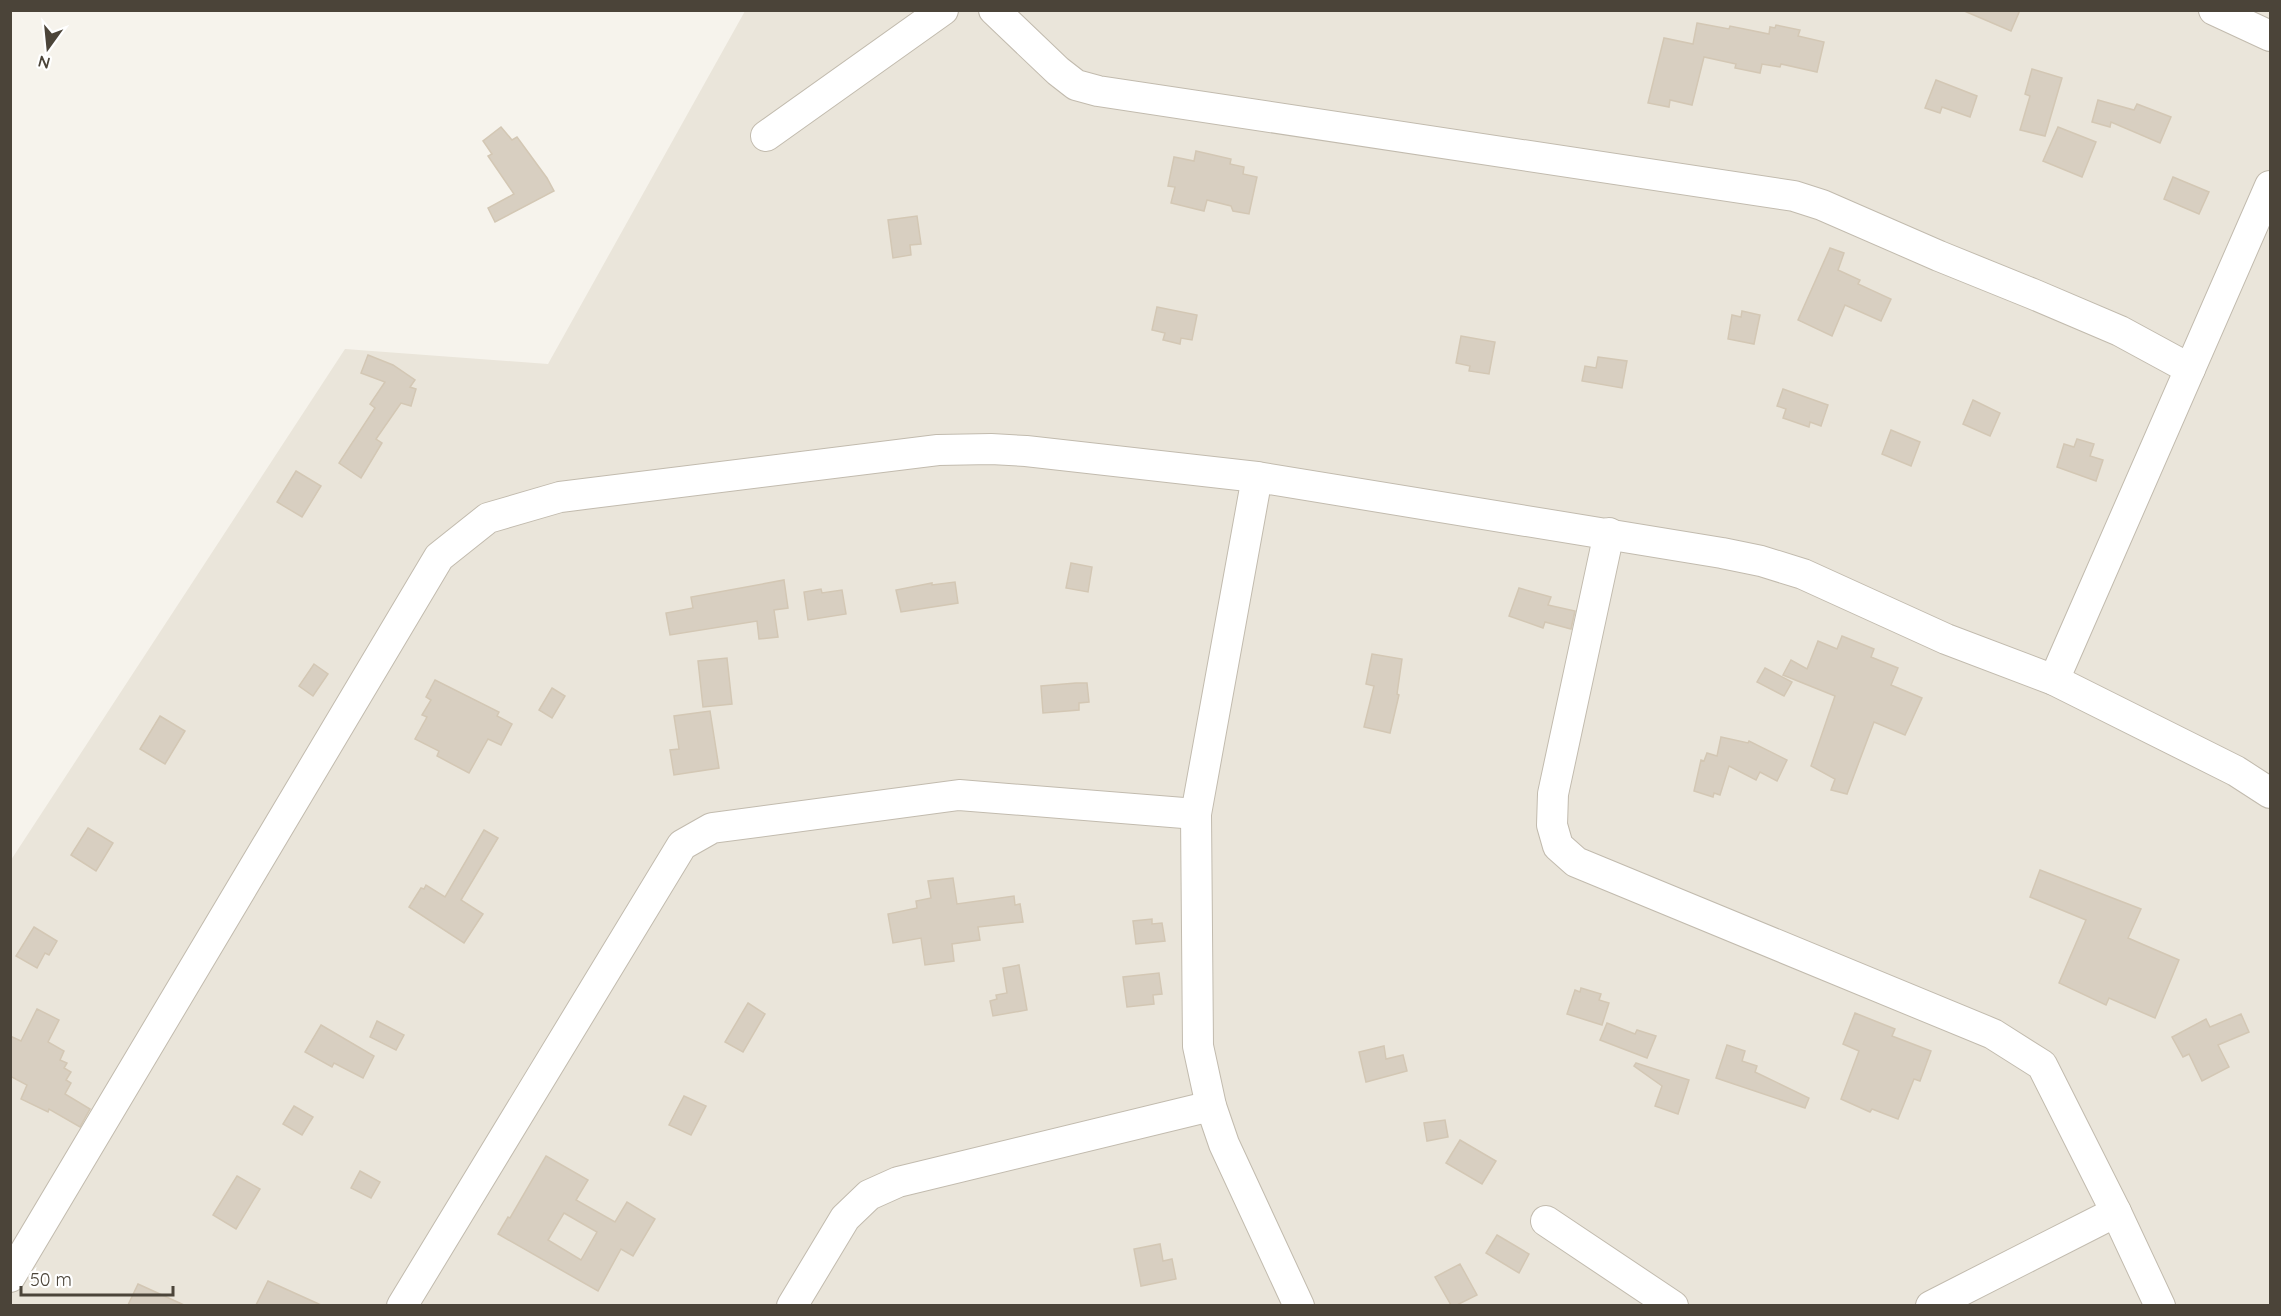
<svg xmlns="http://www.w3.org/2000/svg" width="2281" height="1316" font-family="Quicksand,sans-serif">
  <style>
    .residential { fill: #eae5da }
    .building { fill: #d8cfc1; stroke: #d3c7b4; stroke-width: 1.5; fill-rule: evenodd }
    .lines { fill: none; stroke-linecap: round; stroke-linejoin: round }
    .minor-casing { stroke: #c2bbae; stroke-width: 32 }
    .minor { stroke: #fff; stroke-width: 30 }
  </style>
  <rect width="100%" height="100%" fill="#f6f3ec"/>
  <!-- residential -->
  <path class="residential" d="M745 11H2270V1305L11 1306V860L345 349 548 364Z"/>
  <!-- building -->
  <g class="building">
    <path d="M1962 10H2020L2011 31Z"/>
    <path d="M1697 23 1729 29 1730 26 1769 34 1770 27 1775 28 1776 25 1800 30 1798 36 1824 42 1817 72 1781 64 1780 67 1762 64 1760 73 1735 68 1736 64 1704 57 1692 105 1670 100 1669 107 1648 103 1664 38 1693 44Z"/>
    <path d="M2032 69 2062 78 2045 136 2020 130 2030 96 2025 94Z"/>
    <path d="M1936 80 1977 96 1970 117 1942 107 1940 113 1925 108Z"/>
    <path d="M2098 100 2134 110 2137 104 2171 117 2160 143 2111 122 2110 127 2092 122Z"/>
    <path d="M501 127 512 140 517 137 547 178 554 191 495 222 488 208 514 194 488 156 492 154 483 141Z"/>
    <path d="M2058 127 2096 142 2082 177 2043 161Z"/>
    <path d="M1196 151 1231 159 1230 164 1244 167 1243 174 1257 177 1249 214 1233 211 1231 206 1207 200 1204 211 1171 203 1175 187 1168 186 1174 157 1194 161Z"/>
    <path d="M2173 177 2209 192 2199 214 2164 199Z"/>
    <path d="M917 216 921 244 910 245 911 255 893 258 888 220Z"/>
    <path d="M1830 248 1844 253 1838 270 1860 280 1858 284 1891 299 1881 321 1845 305 1832 336 1798 320Z"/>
    <path d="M1157 307 1197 315 1192 340 1181 338 1180 344 1163 340 1165 333 1152 330Z"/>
    <path d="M1742 311 1760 315 1754 344 1728 339 1732 315 1741 317Z"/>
    <path d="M1461 336 1495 342 1489 374 1469 371 1470 366 1456 363Z"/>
    <path d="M368 355 393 365 415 380 410 387 416 389 411 406 401 403 376 439 382 443 361 478 339 463 375 408 370 404 385 382 361 373Z"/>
    <path d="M1598 357 1627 361 1622 388 1582 381 1585 366 1596 368Z"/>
    <path d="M1783 389 1828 405 1821 426 1810 422 1809 427 1783 418 1786 409 1777 406Z"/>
    <path d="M1973 400 2000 413 1990 436 1963 424Z"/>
    <path d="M1891 430 1920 442 1911 466 1882 454Z"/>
    <path d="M2077 439 2094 444 2090 456 2103 460 2096 481 2057 467 2064 444 2074 447Z"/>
    <path d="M296 471 321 486 302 517 277 502Z"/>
    <path d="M1071 563 1092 567 1088 592 1066 588Z"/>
    <path d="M784 580 788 608 774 610 778 637 759 639 757 621 670 635 666 613 693 608 691 597Z"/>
    <path d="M955 582 958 603 901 612 896 590 932 583V585Z"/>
    <path d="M1519 588 1551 597 1548 605 1575 611 1571 629 1545 622 1543 628 1509 616Z"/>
    <path d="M821 589 822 593 842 590 846 614 808 620 804 592Z"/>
    <path d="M1842 636 1874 649 1871 657 1898 668 1891 685 1922 698 1905 735 1874 722 1847 794 1831 790 1835 779 1811 766 1835 696 1783 675 1791 660 1807 669 1818 641 1837 649Z"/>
    <path d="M1372 654 1402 659 1397 694 1399 695 1390 733 1364 727 1374 686 1366 684Z"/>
    <path d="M727 658 732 704 703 707 698 661Z"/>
    <path d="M314 664 328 674 313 696 299 686Z"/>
    <path d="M1765 668 1792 682 1784 696 1757 682Z"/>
    <path d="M435 680 499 712 497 716 512 724 501 745 488 739 469 773 437 756 439 751 415 739 427 717 422 715 431 700 426 697Z"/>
    <path d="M1076 683H1087L1089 702 1079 703V710L1043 713 1041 686Z"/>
    <path d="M552 688 565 696 552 718 539 710Z"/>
    <path d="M710 711 719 768 674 775 670 750 679 749 674 716Z"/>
    <path d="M160 716 185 731 165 764 140 749Z"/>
    <path d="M1721 737 1748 743 1749 741 1787 760 1777 781 1760 772 1756 780 1729 766 1720 795 1714 793 1713 797 1694 791 1701 760 1704 761 1707 753 1717 756Z"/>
    <path d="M88 828 113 843 96 871 71 855Z"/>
    <path d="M484 830 498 838 461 900 483 914 464 943 409 907 421 888 424 889 426 885 445 897Z"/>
    <path d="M2040 870 2141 909 2128 938 2179 960 2155 1018 2109 998 2106 1005 2059 983 2086 920 2030 897Z"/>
    <path d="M953 878 957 904 1014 896 1015 905 1020 904 1023 922 978 927 980 940 952 944 954 961 925 965 921 938 893 943 888 914 917 908 916 901 931 898 928 881Z"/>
    <path d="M1152 919V924L1162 923 1165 941 1136 944 1133 921Z"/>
    <path d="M34 927 57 941 49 955 45 953 37 968 16 956Z"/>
    <path d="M1019 965 1027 1010 993 1016 990 1001 997 999 996 995 1007 993 1003 968Z"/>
    <path d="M1159 973 1162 994 1153 995 1154 1004 1127 1007 1123 977Z"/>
    <path d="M1581 988 1601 994 1599 1000 1609 1003 1602 1025 1567 1014 1575 990 1580 992Z"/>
    <path d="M748 1003 765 1014 743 1052 725 1042Z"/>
    <path d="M37 1009 59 1020 48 1042 64 1051 60 1060 67 1063 64 1068 71 1072 66 1080 71 1083 65 1094 90 1109 80 1127 49 1109 48 1112 21 1099 27 1085 10 1076V1036L21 1041Z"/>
    <path d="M1855 1013 1895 1029 1892 1036 1931 1051 1920 1081 1914 1079 1898 1119 1872 1109 1870 1112 1841 1099 1859 1051 1843 1044Z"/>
    <path d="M2241 1014 2249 1032 2218 1045 2229 1067 2202 1081 2189 1054 2183 1057 2172 1037 2206 1019 2210 1027Z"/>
    <path d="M377 1021 404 1035 396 1050 370 1037Z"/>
    <path d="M1607 1023 1635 1034 1637 1030 1656 1036 1647 1058 1600 1040Z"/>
    <path d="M321 1025 374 1056 363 1078 334 1063 332 1067 305 1052Z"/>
    <path d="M1727 1045 1745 1051 1742 1061 1757 1066 1755 1072 1809 1098 1805 1108 1716 1078Z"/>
    <path d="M1384 1046 1386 1059 1403 1055 1407 1071 1366 1082 1359 1052Z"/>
    <path d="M1636 1063 1689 1080 1678 1114 1655 1106 1662 1086 1634 1066Z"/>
    <path d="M684 1096 706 1106 691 1135 669 1125Z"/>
    <path d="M294 1106 313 1117 302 1135 283 1124Z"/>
    <path d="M1445 1120 1448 1137 1427 1141 1424 1123Z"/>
    <path d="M1460 1140 1496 1161 1482 1184 1446 1163Z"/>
    <path d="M546 1156 588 1180 576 1200 615 1222 627 1202 655 1219 633 1256 621 1249 598 1291 498 1234 508 1217 510 1218ZM564 1213 597 1232 581 1260 548 1240Z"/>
    <path d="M360 1171 380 1182 371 1198 351 1188Z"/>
    <path d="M237 1176 260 1189 236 1229 213 1215Z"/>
    <path d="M1497 1235 1529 1254 1519 1273 1486 1253Z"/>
    <path d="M1160 1244 1163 1261 1172 1259 1176 1279 1141 1286 1134 1249Z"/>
    <path d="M1460 1264 1477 1295 1457 1305H1451L1435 1277Z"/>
    <path d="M268 1281 321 1305H256Z"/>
    <path d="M138 1284 184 1305H128Z"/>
  </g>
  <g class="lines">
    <!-- minor casing -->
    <g class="minor-casing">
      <g id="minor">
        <path d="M994 10 1058 71 1076 85 1098 91 1794 196 1822 205 1939 256 2033 294 2120 331 2190 369"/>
        <path d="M2214 10 2270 36"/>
        <path d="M766 136 943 10"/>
        <path d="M1257 477 1196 814 1198 1046 1211 1106 1224 1144 1299 1306"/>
        <path d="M1609 533 1553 794 1552 825 1558 846 1576 862 1993 1034 2042 1065 2116 1212 2160 1306"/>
        <path d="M2054 680 2270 186"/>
        <path d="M1546 1221 1673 1306"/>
        <path d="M10 1277 439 557 488 518 560 497 938 450 991 449 1026 451 1257 477 1722 553 1761 561 1803 574 1946 639 2054 680 2236 771 2270 793"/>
        <path d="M402 1306 682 845 712 828 959 795 1196 814"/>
        <path d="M792 1306 845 1218 869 1195 898 1182 1211 1106"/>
        <path d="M1931 1306 2116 1212"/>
      </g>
    </g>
    <!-- minor -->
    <use href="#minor" class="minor"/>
  </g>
  <!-- border -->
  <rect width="2281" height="1316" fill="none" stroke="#4b4439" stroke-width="24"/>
  <!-- north arrow -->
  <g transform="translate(48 48) rotate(195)" stroke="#ffffff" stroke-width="4.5" paint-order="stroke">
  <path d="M0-4.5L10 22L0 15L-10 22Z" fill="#4b4439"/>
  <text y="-9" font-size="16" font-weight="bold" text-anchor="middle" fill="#4b4439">N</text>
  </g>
  <!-- scale -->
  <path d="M21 1286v9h152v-9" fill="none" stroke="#4b4439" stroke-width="3"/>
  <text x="30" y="1286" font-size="18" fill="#4b4439" stroke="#ffffff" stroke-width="4.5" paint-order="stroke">50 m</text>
</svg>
